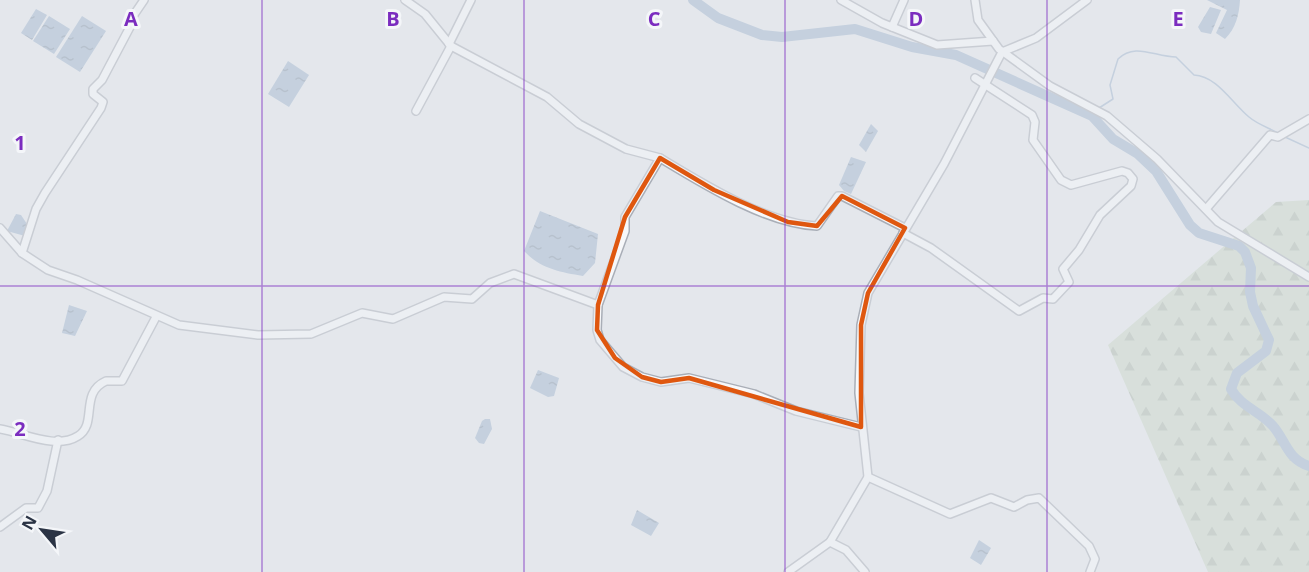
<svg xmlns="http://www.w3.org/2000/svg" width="1309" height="572" font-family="'Open Sans',sans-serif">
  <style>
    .forest { fill: url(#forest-firs) }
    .water { fill: url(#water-ripples) }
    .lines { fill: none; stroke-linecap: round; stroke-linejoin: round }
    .stream { stroke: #9fb4cc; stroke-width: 1.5 }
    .river { stroke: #9fb4cc; stroke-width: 10 }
    .minor-casing { stroke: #a9aeb7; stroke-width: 10 }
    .minor { stroke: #f7f8fa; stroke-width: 7 }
    .marked { fill: none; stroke: #df570f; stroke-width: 4.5; stroke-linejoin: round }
    .grid { fill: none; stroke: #7b2cbf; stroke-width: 1.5; stroke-opacity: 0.55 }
    .grid-label { font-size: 20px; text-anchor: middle; font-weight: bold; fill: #7b2cbf; stroke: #f4f6f9; stroke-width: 6; stroke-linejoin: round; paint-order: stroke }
  </style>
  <defs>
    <pattern id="forest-firs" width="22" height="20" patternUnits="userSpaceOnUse" patternTransform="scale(1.5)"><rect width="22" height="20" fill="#c9d6c5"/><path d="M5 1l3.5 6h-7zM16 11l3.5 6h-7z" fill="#adb8ab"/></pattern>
    <pattern id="water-ripples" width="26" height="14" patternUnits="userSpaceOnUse" patternTransform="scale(1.5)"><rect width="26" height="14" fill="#9fb4cc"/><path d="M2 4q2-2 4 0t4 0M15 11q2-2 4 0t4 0" fill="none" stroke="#8293a7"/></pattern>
  </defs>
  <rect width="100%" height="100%" fill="#e4e7ec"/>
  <!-- forest -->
  <path class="forest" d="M1309 200V572H1208L1108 345 1276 202Z"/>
  <!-- water -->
  <g class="water">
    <path d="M1207 0H1240C1239 15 1236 28 1225 39L1216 33 1227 10Z"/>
    <path d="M1210 7 1221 10 1211 34 1201 32 1198 27Z"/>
    <path d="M36 9 47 15 32 40 21 33Z"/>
    <path d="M49 16 70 29 54 54 33 41Z"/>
    <path d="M82 16 106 31 80 72 56 57Z"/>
    <path d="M288 61 309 75 289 107 268 94Z"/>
    <path d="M871 124 878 131 866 152 859 145Z"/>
    <path d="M851 157 866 162 851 194 844 191 839 185Z"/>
    <path d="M540 211 598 234 595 263 583 276C560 272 541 269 524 251Z"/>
    <path d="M16 214 21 215 27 224 25 236 7 231Z"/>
    <path d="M69 305 87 311 75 336 62 333Z"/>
    <path d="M538 370 559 378 554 396 548 397 530 388Z"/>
    <path d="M490 419 492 429 484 444 479 443 475 438 482 421 485 419Z"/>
    <path d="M637 510 659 523 651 536 631 525Z"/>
    <path d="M979 540 991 548 981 565 970 558Z"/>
  </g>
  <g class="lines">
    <!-- stream -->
    <g class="stream">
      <path d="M1099 108 1113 99 1110 85 1118 59C1135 42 1155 57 1176 57L1194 75C1217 76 1232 103 1249 117 1257 124 1269 128 1278 133"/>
      <path d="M1285 137 1309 148"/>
    </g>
    <!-- river -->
    <path class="river" d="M693 0 718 18 762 35 782 37 855 29 912 47 956 55 1092 116 1113 139 1138 154 1156 171 1190 225 1199 233 1239 246 1245 252 1251 268 1250 292 1253 306 1269 340 1266 351 1237 373 1231 389C1241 407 1260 411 1273 426 1286 441 1287 459 1309 466"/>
    <!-- minor casing -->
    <g class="minor-casing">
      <g id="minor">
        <path d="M405 0 425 14 451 46 547 97 579 124 626 149 660 158 625 217V231L598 305"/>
        <path d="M841 0 882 23 937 45 993 41"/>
        <path d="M975 0 978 20 999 49 1050 86 1107 116 1157 159 1218 222 1309 277"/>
        <path d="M892 27 904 0"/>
        <path d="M449 44 471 0"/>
        <path d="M416 111 451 46"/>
        <path d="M660 158C703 184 767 224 817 226L838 196H842L905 228"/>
        <path d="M1206 209 1270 135 1278 137 1309 119"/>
        <path d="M0 228 22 253 48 270 77 280 179 325 258 335 311 334 362 313 393 319 444 297 472 299 490 283 514 274 598 305 597 330 600 340 623 367 642 377 661 382 689 378 754 394 796 411 861 427"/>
        <path d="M903 233 931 248 1019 311 1043 298 1053 299 1069 282 1063 269 1079 250 1100 215 1131 186 1133 179 1128 173 1122 171 1071 185 1061 180 1033 140 1035 122 1032 115 975 78"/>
        <path d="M22 253 36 209 45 193 101 108 103 102 93 94V89L102 80 130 27 129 22 144 0"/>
        <path d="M0 429C24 433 56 450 78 436 98 424 79 393 106 381H122L156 317"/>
        <path d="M868 477 950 514 991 498 1014 507 1027 500 1039 498 1089 546 1095 559 1090 572"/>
        <path d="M0 527 26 508H38L47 491 58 440"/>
        <path d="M830 542 846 550 865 572"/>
        <path d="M788 572 830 542 868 477 859 393 861 325 868 293 944 164 1002 52 1036 38 1087 0"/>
      </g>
    </g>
    <!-- minor -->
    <use href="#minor" class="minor"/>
  </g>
  <!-- marked area -->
  <path d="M0 0H1309V572H0ZM660 158 714 190 788 222 817 226 842 196 905 228 868 293 861 325V427L689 378 661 382 642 377 615 358 597 330 598 305 625 217Z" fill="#e4e7ec" fill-opacity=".55" fill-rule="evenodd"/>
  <path class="marked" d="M660 158 714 190 788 222 817 226 842 196 905 228 868 293 861 325V427L689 378 661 382 642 377 615 358 597 330 598 305 625 217Z"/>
  <!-- grid -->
  <path class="grid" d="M262 0V572M524 0V572M785 0V572M1047 0V572M0 286H1309"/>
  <g class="grid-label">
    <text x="131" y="26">A</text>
    <text x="393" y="26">B</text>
    <text x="654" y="26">C</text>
    <text x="916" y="26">D</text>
    <text x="1178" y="26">E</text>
    <text x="20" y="150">1</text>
    <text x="20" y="436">2</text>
  </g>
  <!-- north arrow -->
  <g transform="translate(42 530) rotate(299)" stroke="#f4f6f9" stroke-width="4.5" paint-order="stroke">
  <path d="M0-4.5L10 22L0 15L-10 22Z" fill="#2b3445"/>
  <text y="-9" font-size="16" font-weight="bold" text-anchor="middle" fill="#2b3445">N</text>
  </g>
</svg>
